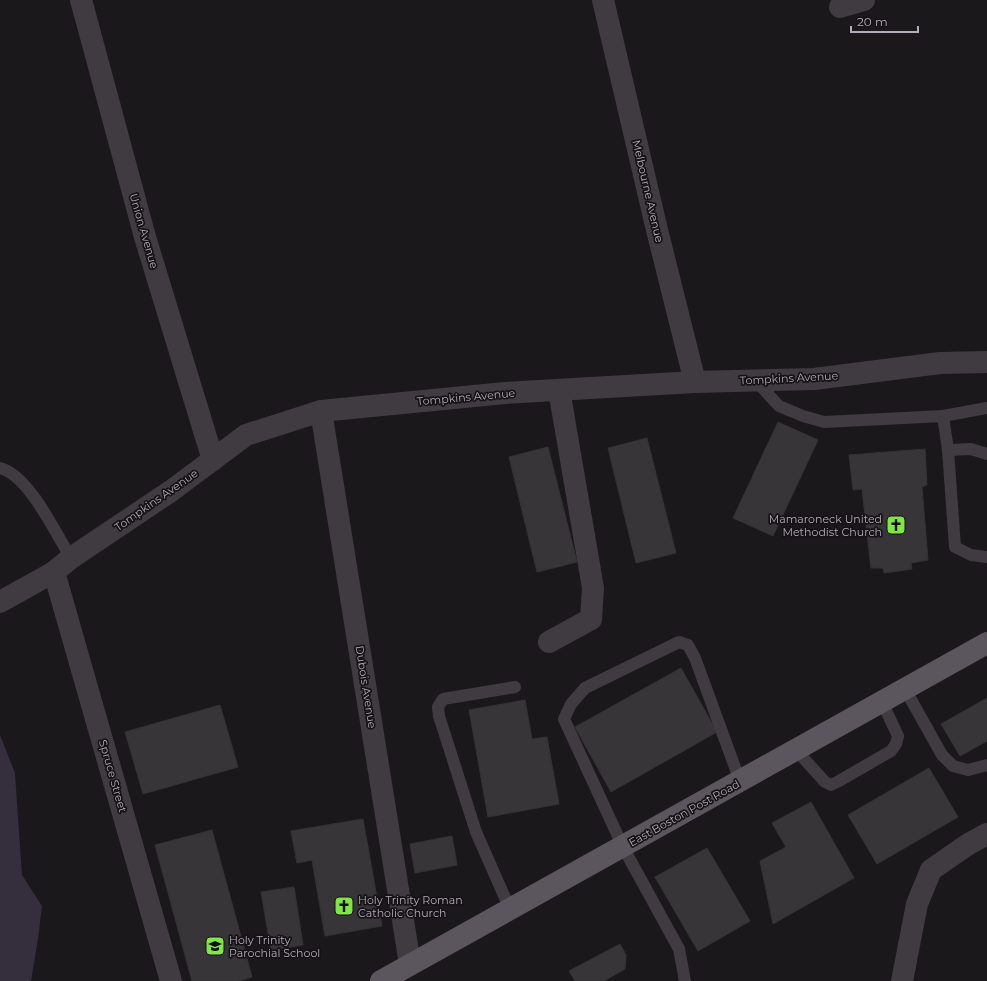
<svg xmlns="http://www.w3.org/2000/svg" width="987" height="981" font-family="Montserrat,sans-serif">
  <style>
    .water { fill: #342e3d }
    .building { fill: #383539; stroke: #353235 }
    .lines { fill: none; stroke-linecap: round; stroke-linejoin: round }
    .service { stroke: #3f3b40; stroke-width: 12 }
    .minor { stroke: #3f3b40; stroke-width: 22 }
    .primary { stroke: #5b555d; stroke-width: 22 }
    .labels { text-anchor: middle; stroke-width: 3.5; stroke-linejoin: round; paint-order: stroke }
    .street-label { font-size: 11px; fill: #b4abb8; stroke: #151315 }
    .poi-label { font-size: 11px; fill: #b4abb8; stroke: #151315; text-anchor: start }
  </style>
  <rect width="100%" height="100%" fill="#1a181a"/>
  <!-- water -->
  <path class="water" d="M0 735 15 773 22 875 42 906 38 939 31 981H0Z"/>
  <!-- building -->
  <g class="building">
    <path d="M778 422 818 440 773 536 733 518Z"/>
    <path d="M647 438 676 553 636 563 608 448Z"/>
    <path d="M548 447 577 562 537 572 509 457Z"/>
    <path d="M925 449 927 485 922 487 928 560 911 563 912 569 884 573 883 568H871L862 489 853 490 849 455Z"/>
    <path d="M681 668 717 732 611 792 575 727Z"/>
    <path d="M987 698V741L960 756 941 724Z"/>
    <path d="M525 700 532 739 547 737 559 804 488 817 469 710Z"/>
    <path d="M220 705 238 767 143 794 125 732Z"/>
    <path d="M929 768 958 817 877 864 848 815Z"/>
    <path d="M811 802 854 878 773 924 760 861 786 847 772 823Z"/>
    <path d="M363 819 382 926 325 936 312 860 297 863 291 831Z"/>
    <path d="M212 830 252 977 239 981H192L155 845Z"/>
    <path d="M452 836 457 865 415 873 410 844Z"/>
    <path d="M707 848 750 921 698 951 655 877Z"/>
    <path d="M294 887 303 945 271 950 261 892Z"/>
    <path d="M620 944 626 955 625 969 604 981H575L569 971Z"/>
  </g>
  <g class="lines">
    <!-- service -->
    <g class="service">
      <path d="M755 380 779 406 803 416 824 422 943 416 948 450"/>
      <path d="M943 416 987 408"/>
      <path d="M987 454 971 449 948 450 955 547 971 555 987 557"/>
      <path d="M0 468C28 474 56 534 71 558"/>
      <path d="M905 689 942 755 953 766 968 770 987 765"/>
      <path d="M796 750 825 782 831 785 839 781 891 751 896 744 898 736 882 702"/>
      <path d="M510 909 476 832 439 716 438 707 443 699 515 687"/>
      <path d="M685 981 679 949 623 847 564 719 571 704 585 688 679 642 688 645 695 658 740 781"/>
    </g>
    <!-- minor -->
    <g class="minor">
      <path d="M81 0 145 237 213 460"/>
      <path d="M603 0 657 230 695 382"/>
      <path d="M840 7 864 0"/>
      <path d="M321 411 410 964"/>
      <path d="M54 572 171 981"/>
      <path d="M0 602 54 572 71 558 171 491 246 435 321 411 505 393 695 382 814 379 940 363 987 362"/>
      <path d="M549 642 591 619 593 588 559 390"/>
      <path d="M902 981 917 904 931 870 967 845 987 834"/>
    </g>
    <!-- primary -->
    <path class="primary" d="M381 981 987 643"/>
  </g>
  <!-- icons -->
  <defs>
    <g id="church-square" transform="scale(1)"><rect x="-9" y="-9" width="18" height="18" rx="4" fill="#7fe643" stroke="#151315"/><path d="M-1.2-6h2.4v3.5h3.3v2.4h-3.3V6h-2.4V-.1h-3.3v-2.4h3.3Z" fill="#111"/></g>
    <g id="school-square" transform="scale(1)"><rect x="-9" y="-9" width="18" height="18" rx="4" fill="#7fe643" stroke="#151315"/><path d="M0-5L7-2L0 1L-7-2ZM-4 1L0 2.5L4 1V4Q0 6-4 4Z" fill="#111"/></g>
  </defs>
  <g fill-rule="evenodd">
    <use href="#church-square" x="896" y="525"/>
    <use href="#church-square" x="344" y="906"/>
    <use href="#school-square" x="215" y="946"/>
  </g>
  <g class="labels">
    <!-- street labels -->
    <g class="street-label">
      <text transform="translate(648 191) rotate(77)" y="4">Melbourne Avenue</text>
      <text transform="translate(144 231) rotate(74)" y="4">Union Avenue</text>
      <text transform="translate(789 378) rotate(-3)" y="4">Tompkins Avenue</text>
      <text transform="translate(466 397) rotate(-5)" y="4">Tompkins Avenue</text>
      <text transform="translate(156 500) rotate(-35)" y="4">Tompkins Avenue</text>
      <text transform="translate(366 687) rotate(81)" y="4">Dubois Avenue</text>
      <text transform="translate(113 776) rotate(74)" y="4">Spruce Street</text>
      <text transform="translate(684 813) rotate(-29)" y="4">East Boston Post Road</text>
    </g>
    <!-- poi labels -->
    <g class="poi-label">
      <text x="882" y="523" text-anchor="end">Mamaroneck United<tspan x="882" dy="13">Methodist Church</tspan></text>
      <text x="358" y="904">Holy Trinity Roman<tspan x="358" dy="13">Catholic Church</tspan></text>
      <text x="229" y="944">Holy Trinity<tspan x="229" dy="13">Parochial School</tspan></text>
    </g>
  </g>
  <!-- scale -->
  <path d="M851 26v6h67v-6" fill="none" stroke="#b4abb8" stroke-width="2"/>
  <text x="857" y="26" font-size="12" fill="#b4abb8" stroke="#151315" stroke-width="3" paint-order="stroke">20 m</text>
</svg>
